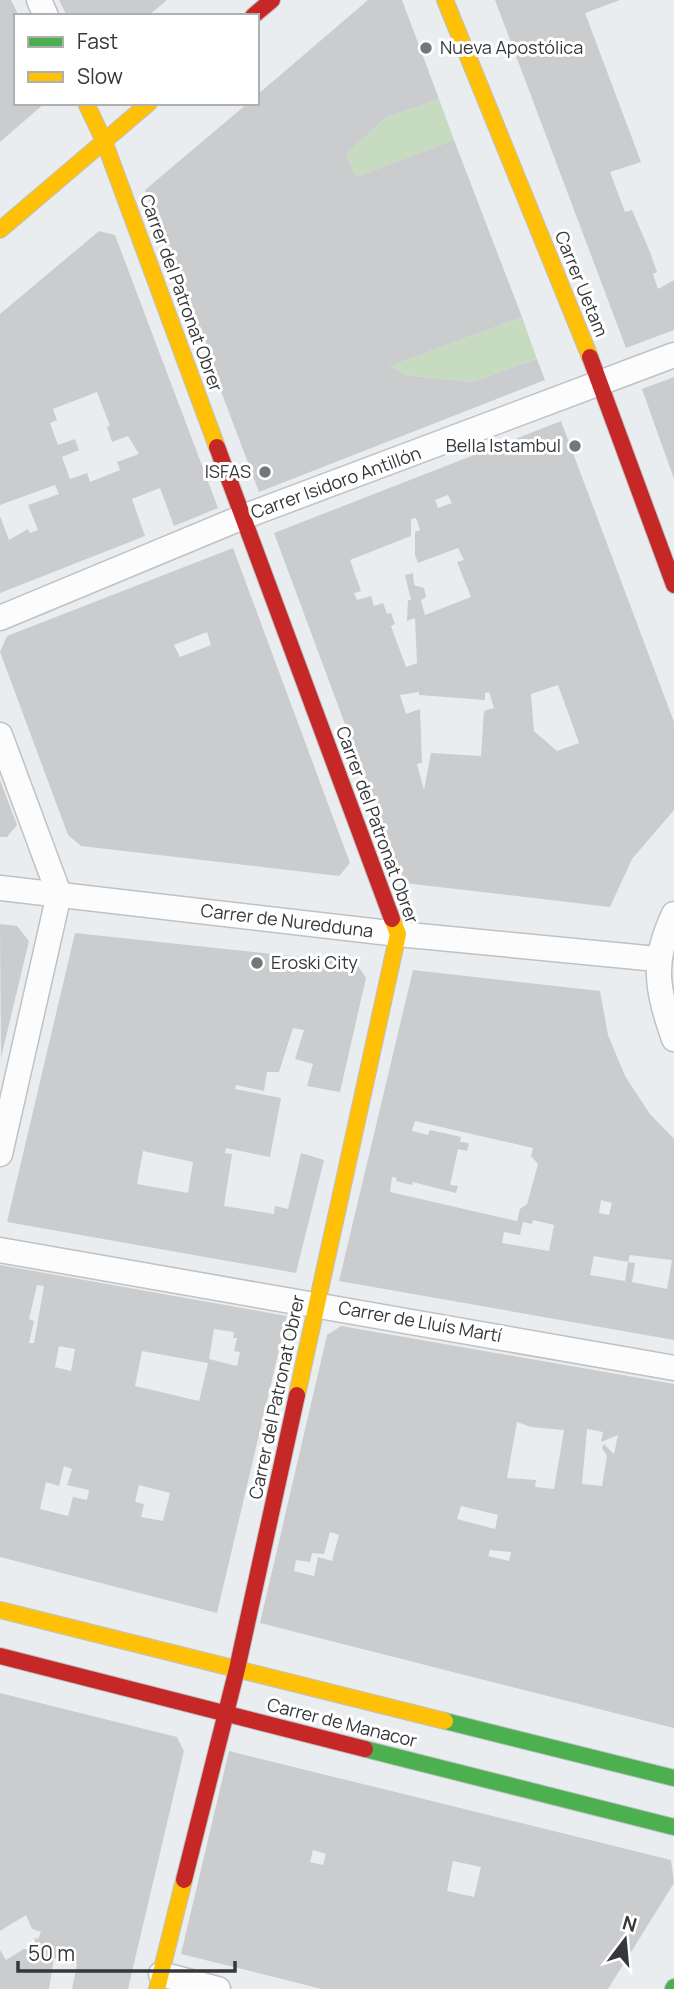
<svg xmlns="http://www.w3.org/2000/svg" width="674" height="1989" font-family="Manrope,sans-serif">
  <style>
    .green { fill: #c6dbc0 }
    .building { fill: #caccce; fill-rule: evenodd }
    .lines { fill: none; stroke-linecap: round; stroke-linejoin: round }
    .street-casing { stroke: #bfc1c3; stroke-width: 27 }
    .fast-casing { stroke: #bfc1c3; stroke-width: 18 }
    .slow-casing { stroke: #bfc1c3; stroke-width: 18 }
    .jam-casing { stroke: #bfc1c3; stroke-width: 18 }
    .street { stroke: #fcfcfd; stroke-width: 24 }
    .fast { stroke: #4caf50; stroke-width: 16 }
    .slow { stroke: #ffc107; stroke-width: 16 }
    .jam { stroke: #c62828; stroke-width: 16 }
    .poi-dot { fill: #74777a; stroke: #fff; stroke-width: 2.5 }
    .labels { text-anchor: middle; stroke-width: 6; stroke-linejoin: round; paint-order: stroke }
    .poi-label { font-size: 18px; fill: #35373a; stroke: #fff; text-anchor: start }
    .street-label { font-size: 18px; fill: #35373a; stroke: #fff }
  </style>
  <rect width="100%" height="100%" fill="#eaedf0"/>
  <!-- green -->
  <g class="green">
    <path d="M439 99 454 140 356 177 346 154 387 117Z"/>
    <path d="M522 317 537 359 471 382 406 375 390 366Z"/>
  </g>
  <!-- building -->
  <g class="building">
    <path d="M0 0H11L19 16H16V103H45L0 142Z"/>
    <path d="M59 0H167L148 16H67Z"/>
    <path d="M368 0H402L439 99 387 117 346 154 356 177 454 140 522 317 390 366 406 375 471 382 537 359 545 380 259 492 145 190 248 103H257V95Z"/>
    <path d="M495 0H620L585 13 641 162 610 172 625 212 632 210 650 252 657 272 653 274 658 289 674 280V330L626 348Z"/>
    <path d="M99 231 115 235 218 508 174 526 160 488 132 499 145 536 0 593V516L9 540 28 529 30 533 38 530 28 505 59 494 55 485 0 505V314ZM97 392 110 426 107 427 112 442 128 436 139 454 117 462 120 470 90 482 87 473 70 479 62 457 79 450 75 439 58 445 50 423 57 420 53 409Z"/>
    <path d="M674 377V479L642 389Z"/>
    <path d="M561 421 674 722V810L632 859 610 907 404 883 274 533ZM448 495 452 503 438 508 435 500ZM416 518 420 530 415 532V555L418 563 458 548 464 560 457 562 471 597 425 615 421 600 426 597 424 588 414 585 413 573 405 575 411 600H408L407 621 415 618 417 663 406 667 391 626 395 624 391 613 387 614 383 603 374 606 371 596 357 600 354 593 361 591 350 560 411 536V519ZM558 685 579 743 557 751 534 731 531 694ZM419 692V695L485 700V693L489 692 494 708 484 711 481 756 431 753 424 790 417 764 422 763 420 709 406 714 400 695Z"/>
    <path d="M233 548 350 863 339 876 81 846 68 835 0 652 7 636ZM207 632 211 645 180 657 174 645Z"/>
    <path d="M0 780 17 825 7 837H0Z"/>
    <path d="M0 924 17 926 29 941 1 1058Z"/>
    <path d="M75 933 356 963 366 978 340 1092 307 1086 313 1064 295 1059 304 1030 293 1028 279 1072H267L264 1091 236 1085 235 1089 281 1098 270 1157 226 1148 225 1153 232 1154 224 1206 274 1214 275 1206 288 1209 301 1153 324 1160 296 1273 7 1222ZM143 1151 193 1162 188 1193 137 1184Z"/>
    <path d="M413 970 600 991 608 1035 625 1076 650 1114 674 1139V1340L339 1281ZM415 1121 533 1148 531 1156 538 1164 527 1204 520 1209 517 1221 390 1192 392 1177 397 1178 396 1181 412 1185 413 1182 456 1193 458 1186 450 1185 458 1149 467 1151 469 1143 460 1142 461 1137 430 1130 428 1135 412 1131ZM601 1200 612 1203 609 1215 599 1213ZM533 1220 554 1225 549 1251 502 1243 504 1232 520 1235 523 1222 532 1224ZM630 1255 672 1260 667 1289 632 1282 635 1263 628 1262 625 1281 590 1275 594 1256 628 1262Z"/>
    <path d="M0 1265 287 1316 217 1613 0 1557ZM37 1285 44 1286 34 1343H29L34 1321 29 1319ZM214 1329 234 1332 233 1338H237L234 1351 240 1352 237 1366 209 1359ZM59 1346 75 1349 71 1371 55 1367ZM142 1351 208 1363 199 1401 135 1386ZM64 1466 72 1469 67 1485 89 1490 87 1500 73 1497 68 1516 40 1509 46 1482 59 1486ZM139 1485 170 1493 163 1521 141 1517 144 1504 135 1502Z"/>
    <path d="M341 1326 674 1384V1728L260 1623 327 1335ZM517 1422 531 1427 564 1430 554 1489 535 1487 536 1480 507 1478ZM587 1429 603 1432 601 1442 618 1435 614 1454 604 1444 602 1448 607 1456 602 1486 582 1484ZM461 1506 498 1515 495 1529 457 1519ZM330 1532 339 1535 332 1561 318 1557 314 1576 294 1571 296 1560 310 1562 312 1553 324 1554ZM490 1550 511 1552 509 1561 488 1556Z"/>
    <path d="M0 1693 177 1737 184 1751 128 1989H72L77 1964 54 1958 49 1989H0V1950L6 1960 35 1942 34 1938 38 1939 41 1932 32 1929 26 1915 0 1931Z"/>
    <path d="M229 1751 671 1860 674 1883 608 1989H322L181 1954ZM313 1850 326 1854 323 1865 310 1862ZM453 1861 481 1867 474 1897 447 1891Z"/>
  </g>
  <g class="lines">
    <!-- street casing -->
    <g class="street-casing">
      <g id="street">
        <path d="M39 0 46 16"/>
        <path d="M0 618 243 517 674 355"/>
        <path d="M0 735 59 894 0 1154"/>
        <path d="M0 888 398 934 657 959"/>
        <path d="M674 914C651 962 657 990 674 1039"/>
        <path d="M0 1250 674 1368"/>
        <path d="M161 1974 218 1989"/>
      </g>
    </g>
    <!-- fast casing -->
    <g class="fast-casing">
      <g id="fast">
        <path d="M445 1721 674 1778"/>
        <path d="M365 1749 674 1827"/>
        <path d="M673 1989 674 1987"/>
      </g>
    </g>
    <!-- slow casing -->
    <g class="slow-casing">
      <g id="slow">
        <path d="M445 0 590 357"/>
        <path d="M86 103 104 141 217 447"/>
        <path d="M0 230 149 103"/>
        <path d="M297 1395 398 934 392 919"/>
        <path d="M0 1610 445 1721"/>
        <path d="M157 1989 184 1880"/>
      </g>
    </g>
    <!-- jam casing -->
    <g class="jam-casing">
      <g id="jam">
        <path d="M253 16 272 0"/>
        <path d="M590 357 674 585"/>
        <path d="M217 447 392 919"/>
        <path d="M0 1656 365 1749"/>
        <path d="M184 1880 237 1669 297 1395"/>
      </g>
    </g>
    <!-- street -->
    <use href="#street" class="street"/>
    <!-- fast -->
    <use href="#fast" class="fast"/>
    <!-- slow -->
    <use href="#slow" class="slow"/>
    <!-- jam -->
    <use href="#jam" class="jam"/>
  </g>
  <!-- markers -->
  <g class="poi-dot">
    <circle cx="426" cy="48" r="7"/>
    <circle cx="575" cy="446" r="7"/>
    <circle cx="265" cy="472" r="7"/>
    <circle cx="257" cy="963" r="7"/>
  </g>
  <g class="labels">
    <!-- poi labels -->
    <g class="poi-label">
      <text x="440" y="54">Nueva Apostólica</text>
      <text x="561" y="452" text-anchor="end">Bella Istambul</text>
      <text x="251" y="478" text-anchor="end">ISFAS</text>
      <text x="271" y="969">Eroski City</text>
    </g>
    <!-- street labels -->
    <g class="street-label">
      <text transform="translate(581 284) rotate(68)" y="6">Carrer Uetam</text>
      <text transform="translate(181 293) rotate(70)" y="6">Carrer del Patronat Obrer</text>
      <text transform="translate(336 483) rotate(-20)" y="6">Carrer Isidoro Antillón</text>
      <text transform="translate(377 825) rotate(70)" y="6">Carrer del Patronat Obrer</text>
      <text transform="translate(287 921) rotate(7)" y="6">Carrer de Nuredduna</text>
      <text transform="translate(420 1322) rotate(10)" y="6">Carrer de Lluís Martí</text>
      <text transform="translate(277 1397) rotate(-78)" y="6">Carrer del Patronat Obrer</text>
      <text transform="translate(342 1723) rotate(14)" y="6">Carrer de Manacor</text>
    </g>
  </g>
  <!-- legend -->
  <rect x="14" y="14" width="245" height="91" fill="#ffffff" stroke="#aeafb0" stroke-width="2"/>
  <rect x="28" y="37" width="35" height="10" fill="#4caf50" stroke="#aeafb0" stroke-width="2"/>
  <text x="77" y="49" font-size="21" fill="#35373a">Fast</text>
  <rect x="28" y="72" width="35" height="10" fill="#ffc107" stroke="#aeafb0" stroke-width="2"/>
  <text x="77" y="84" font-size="21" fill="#35373a">Slow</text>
  <!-- north arrow -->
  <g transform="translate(625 1940) rotate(16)" stroke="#ffffff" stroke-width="5" paint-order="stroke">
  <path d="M0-5L12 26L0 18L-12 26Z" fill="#35373a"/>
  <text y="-10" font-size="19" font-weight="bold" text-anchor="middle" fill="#35373a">N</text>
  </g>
  <!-- scale -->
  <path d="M18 1961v10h217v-10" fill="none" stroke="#35373a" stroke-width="3.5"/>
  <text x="28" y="1961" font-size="21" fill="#35373a" stroke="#ffffff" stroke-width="5" paint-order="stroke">50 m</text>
</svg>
